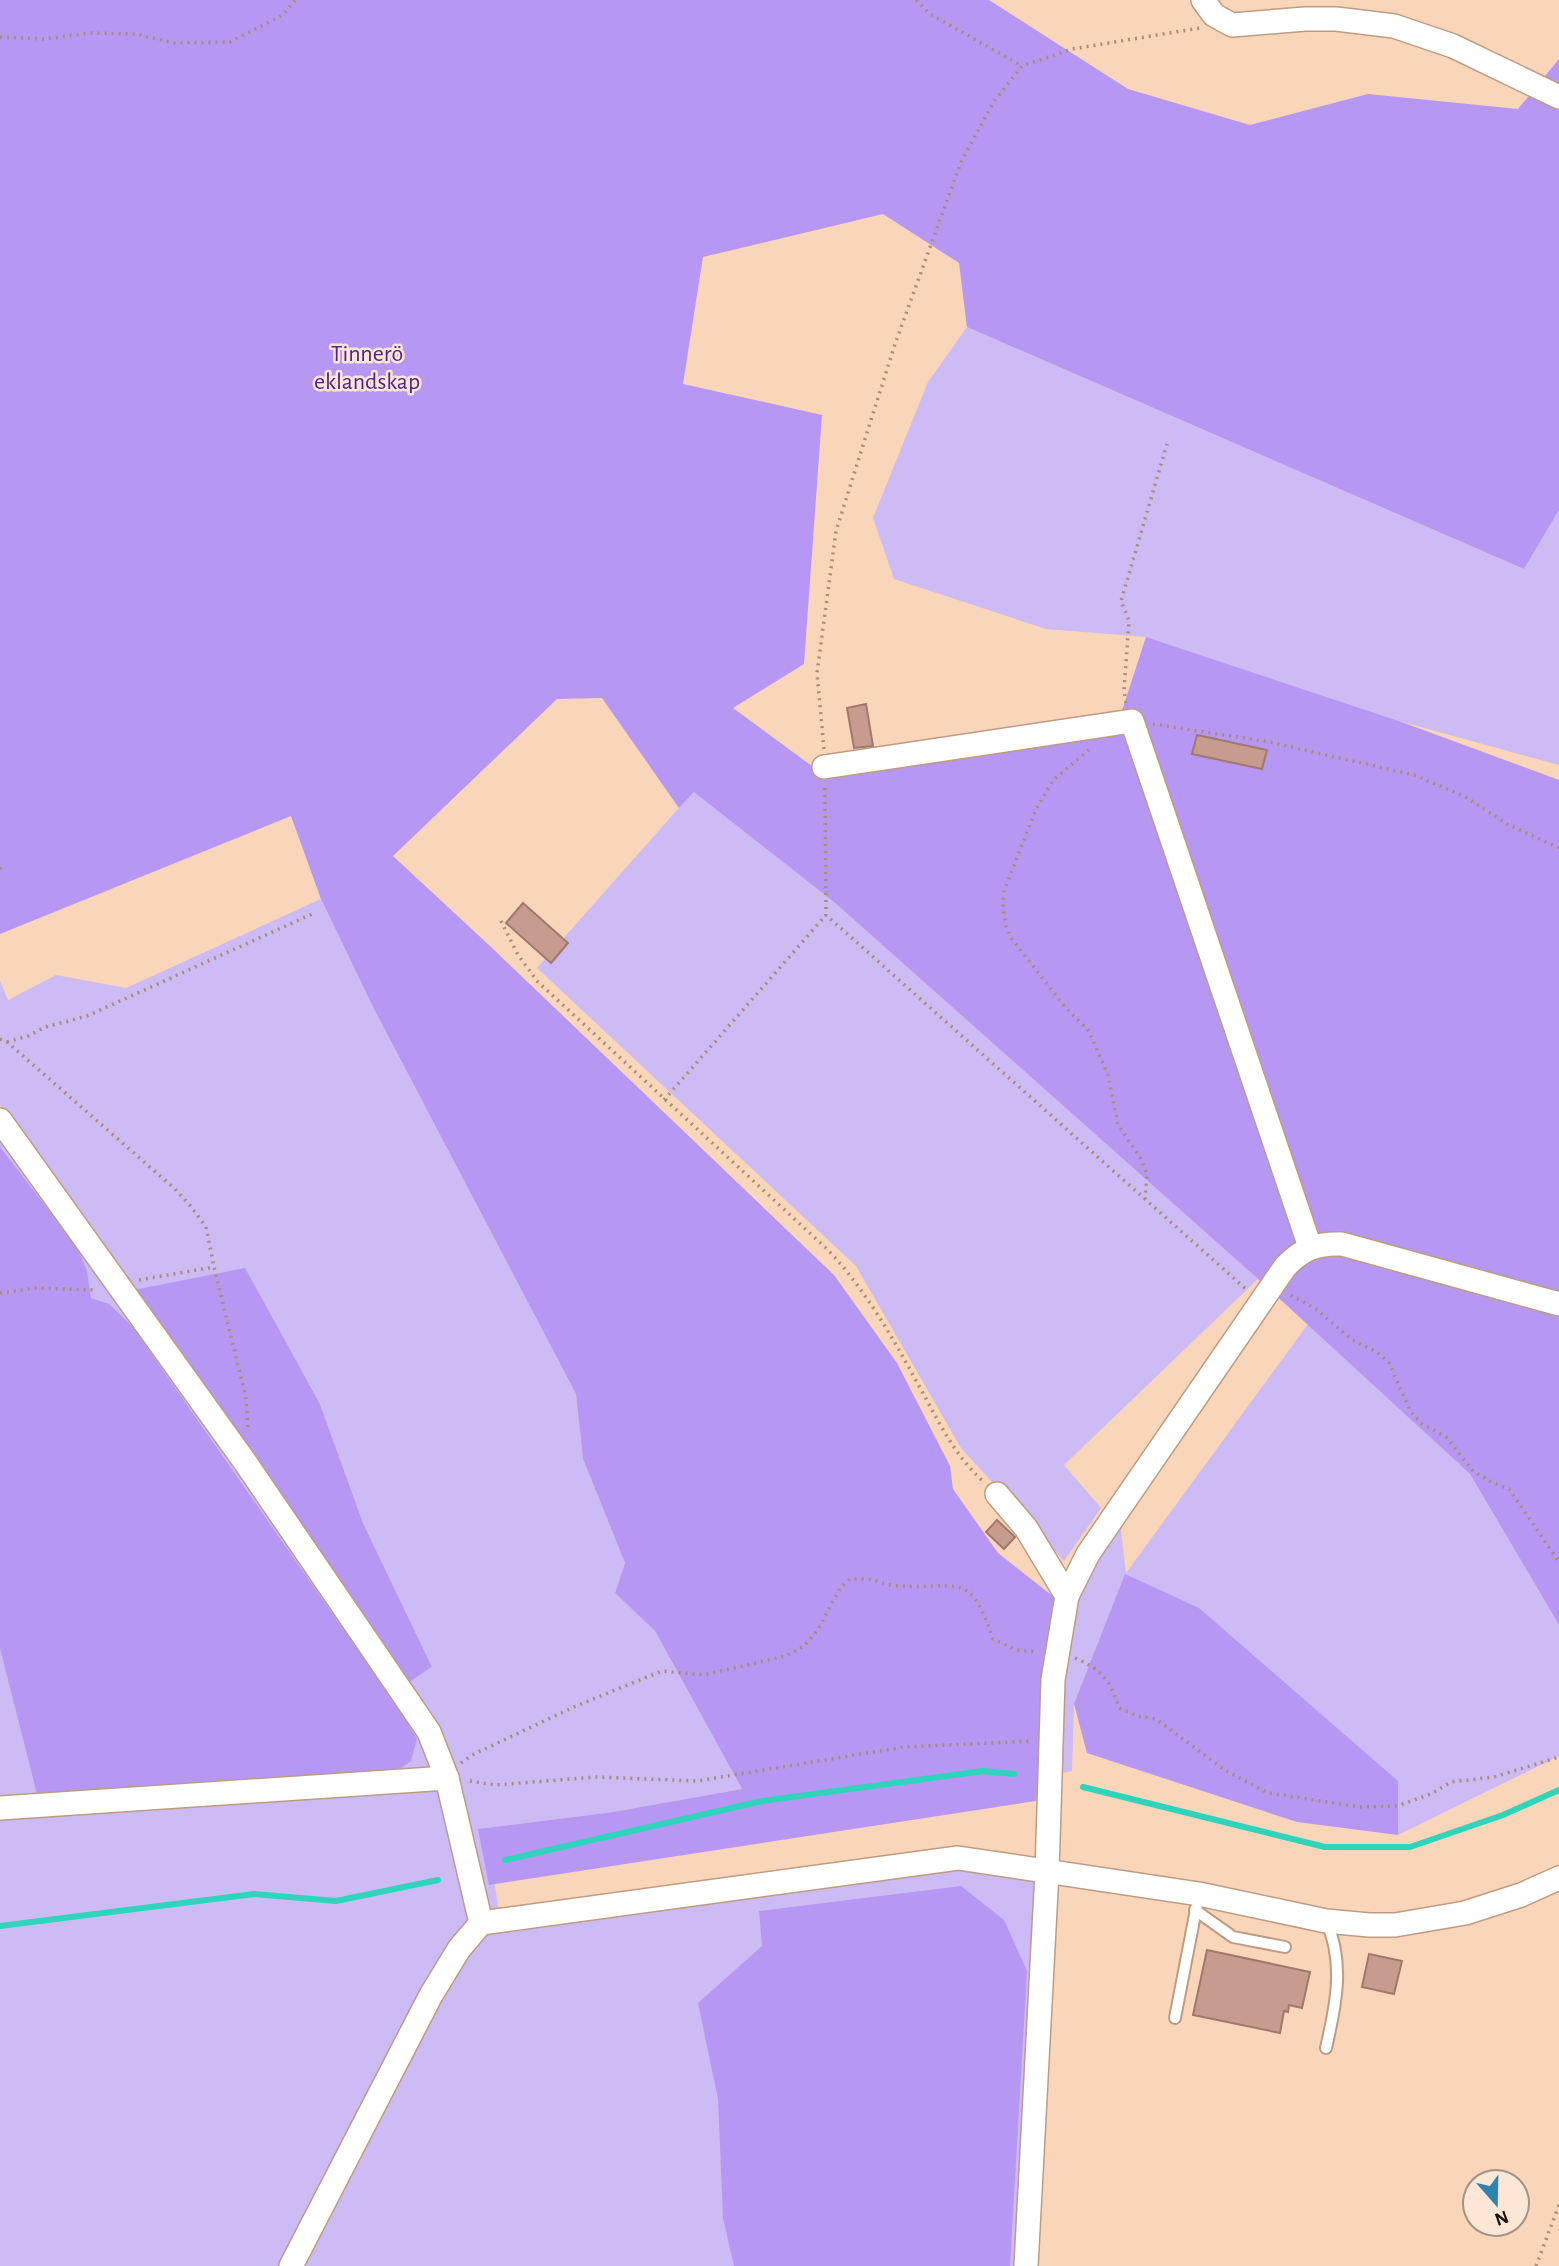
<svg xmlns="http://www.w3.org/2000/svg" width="1559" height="2266" font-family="'Alegreya Sans',sans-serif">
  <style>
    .green { fill: #cdbbf5; fill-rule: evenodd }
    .forest { fill: #b797f4 }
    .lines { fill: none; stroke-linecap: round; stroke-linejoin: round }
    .stream { stroke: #2fd5bb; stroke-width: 6 }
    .building { fill: #c69c8e; stroke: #a1796c; stroke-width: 2 }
    .service-casing { stroke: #be9c82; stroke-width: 14 }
    .minor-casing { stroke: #be9c82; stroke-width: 26 }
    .path { stroke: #a88d78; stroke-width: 3.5; stroke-dasharray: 2 5; stroke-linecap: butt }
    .service { stroke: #fff; stroke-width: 10 }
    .minor { stroke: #fff; stroke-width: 23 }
    .labels { text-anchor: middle; stroke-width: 5; stroke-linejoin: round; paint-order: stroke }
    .park-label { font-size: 24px; fill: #53238e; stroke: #fce6d5 }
  </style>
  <rect width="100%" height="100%" fill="#f9d5ba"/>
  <!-- green -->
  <g class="green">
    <path d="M967 327 1524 569 1559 510V765L1399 721 1146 637 1046 629 894 579 873 518 928 382Z"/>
    <path d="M694 791 834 902 1258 1279 1064 1465 1101 1508 1064 1561 961 1448 856 1266 537 968Z"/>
    <path d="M321 899 373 1007 576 1394 583 1459 625 1563 615 1593 655 1631 742 1789 613 1812 486 1828 499 1912 896 1862 1047 1873 1028 2266H0V1122L99 1242 0 1105V981L8 1000 56 975 126 988ZM282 1336 320 1404 363 1523 432 1667 423 1673Z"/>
    <path d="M1308 1324 1470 1474 1559 1625V1756L1398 1835V1781L1074 1704 1072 1771 1058 1774 1067 1644 1084 1584 1120 1523 1126 1573Z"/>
  </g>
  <!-- forest -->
  <g class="forest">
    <path d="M0 0H989L1128 89 1250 125 1368 94 1518 109 1559 59V510L1524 569 967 327 959 263 883 214 703 257 683 384 822 415 804 664 733 708 820 772 1117 726 1146 637 1399 721 1559 780V1625L1470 1474 1258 1279 834 902 694 792 679 808 602 698 557 699 393 856 490 946 834 1275 897 1363 950 1466 953 1489 998 1553 1054 1597 1036 1801 489 1885 478 1829 613 1812 742 1789 655 1631 615 1593 625 1563 583 1459 576 1394 373 1007 321 899 291 816 0 934Z"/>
    <path d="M0 1147 77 1247 87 1271 91 1298 109 1304 132 1326 403 1715 417 1739 411 1761 400 1769 38 1798 0 1648Z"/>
    <path d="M245 1268 320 1404 363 1523 432 1667 409 1682 134 1290Z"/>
    <path d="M1125 1574 1199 1608 1398 1781V1835L1297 1822 1087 1753 1074 1704Z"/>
    <path d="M961 1886 1004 1920 1027 1971 1010 2266H734L723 2218 718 2099 698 2003 762 1946 759 1911Z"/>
  </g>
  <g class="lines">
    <!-- stream -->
    <g class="stream">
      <path d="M1083 1787 1325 1847H1410L1503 1815 1559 1790"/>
      <path d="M505 1860 762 1801 983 1771 1014 1774"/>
      <path d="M0 1926 254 1894 336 1901 438 1880"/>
    </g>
  </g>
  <!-- building -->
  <g class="building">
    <path d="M866 704 873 746 854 748 847 708Z"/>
    <path d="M1197 735 1267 750 1262 769 1192 754Z"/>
    <path d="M523 903 568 943 551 963 506 923Z"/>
    <path d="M997 1520 1015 1537 1004 1549 986 1532Z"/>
    <path d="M1207 1950 1310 1972 1302 2008 1289 2005 1288 2012 1284 2011 1280 2033 1193 2015Z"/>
    <path d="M1369 1954 1402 1961 1394 1994 1362 1987Z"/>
  </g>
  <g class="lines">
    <!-- service casing -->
    <g class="service-casing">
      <g id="service">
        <path d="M1195 1910 1233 1937 1285 1947"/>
        <path d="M1175 2018 1199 1894"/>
        <path d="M1326 2048C1336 2005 1345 1962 1326 1921"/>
      </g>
    </g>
    <!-- minor casing -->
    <g class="minor-casing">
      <g id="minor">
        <path d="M1203 0 1214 15 1232 25 1305 19H1336L1394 26 1453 46 1559 97"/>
        <path d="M824 767 1132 721 1310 1247"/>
        <path d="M0 1120 245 1462 429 1732 447 1778 481 1923"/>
        <path d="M997 1494 1026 1528 1067 1596"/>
        <path d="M0 1808 447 1778"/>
        <path d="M291 2266 431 1995 459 1949 481 1923 958 1858 1199 1894 1326 1921 1369 1925H1395L1465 1913 1521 1895 1559 1878"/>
        <path d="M1026 2266 1047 1872 1053 1680 1067 1596 1088 1554 1285 1267C1302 1249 1317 1243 1342 1244L1559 1304"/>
      </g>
    </g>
    <!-- path -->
    <g class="path">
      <path d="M916 0 930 14 1022 66"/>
      <path d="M0 37 44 39 89 33 136 34 174 43 230 42 283 15 295 0"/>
      <path d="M1126 703 1124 690 1129 621 1121 601 1167 444"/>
      <path d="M1153 724 1270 742 1414 775 1464 796 1507 824 1559 848"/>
      <path d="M824 749 817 673 836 531 895 344 961 162 993 103 1022 66 1072 49 1200 28"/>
      <path d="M1089 750 1054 779 1036 809 1004 891 1003 908 1006 926 1012 939 1065 1007 1089 1031 1108 1075 1118 1125 1140 1157 1147 1174 1145 1199"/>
      <path d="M825 788 826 915 1246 1289"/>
      <path d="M0 869 1 867"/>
      <path d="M501 921 518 955 538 982 827 1249C865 1289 891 1335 918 1384 937 1418 954 1456 984 1482"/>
      <path d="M0 1039 7 1042 175 1189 189 1204 206 1227 214 1267"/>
      <path d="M7 1042 28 1036 45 1027 87 1016 312 914"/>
      <path d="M664 1100 826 915"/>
      <path d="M139 1280 214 1267 246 1398 248 1428"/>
      <path d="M0 1293 36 1288 95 1290"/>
      <path d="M1291 1295 1316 1309 1352 1340 1377 1352 1389 1363 1411 1412 1422 1424 1446 1437 1473 1471 1493 1483 1509 1489 1559 1562"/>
      <path d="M1075 1658C1101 1669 1111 1681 1119 1708L1138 1716 1156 1719 1226 1771 1268 1793 1360 1807 1397 1806 1431 1794 1451 1782 1494 1777 1559 1757"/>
      <path d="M461 1763 474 1754 576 1706 662 1671 703 1675 786 1656 804 1646 818 1630 840 1588 850 1579C857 1579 865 1579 872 1580 881 1582 889 1586 899 1586 959 1589 970 1570 993 1639L1017 1650 1037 1652"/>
      <path d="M470 1781 495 1785 596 1777 697 1781 904 1747 1033 1741"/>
      <path d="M1536 2266 1559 2205"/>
    </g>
    <!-- service -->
    <use href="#service" class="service"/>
    <!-- minor -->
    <use href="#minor" class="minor"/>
  </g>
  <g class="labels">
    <!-- park labels -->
    <g class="park-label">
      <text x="367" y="361">Tinnerö<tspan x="367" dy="28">eklandskap</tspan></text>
    </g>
  </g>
  <!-- north arrow -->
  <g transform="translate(1496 2203) rotate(160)"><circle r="33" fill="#fce6d5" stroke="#a49284" stroke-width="2"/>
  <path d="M0-5L12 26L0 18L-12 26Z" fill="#2f82b2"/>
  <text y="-10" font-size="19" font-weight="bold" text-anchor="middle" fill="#20140a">N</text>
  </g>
</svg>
